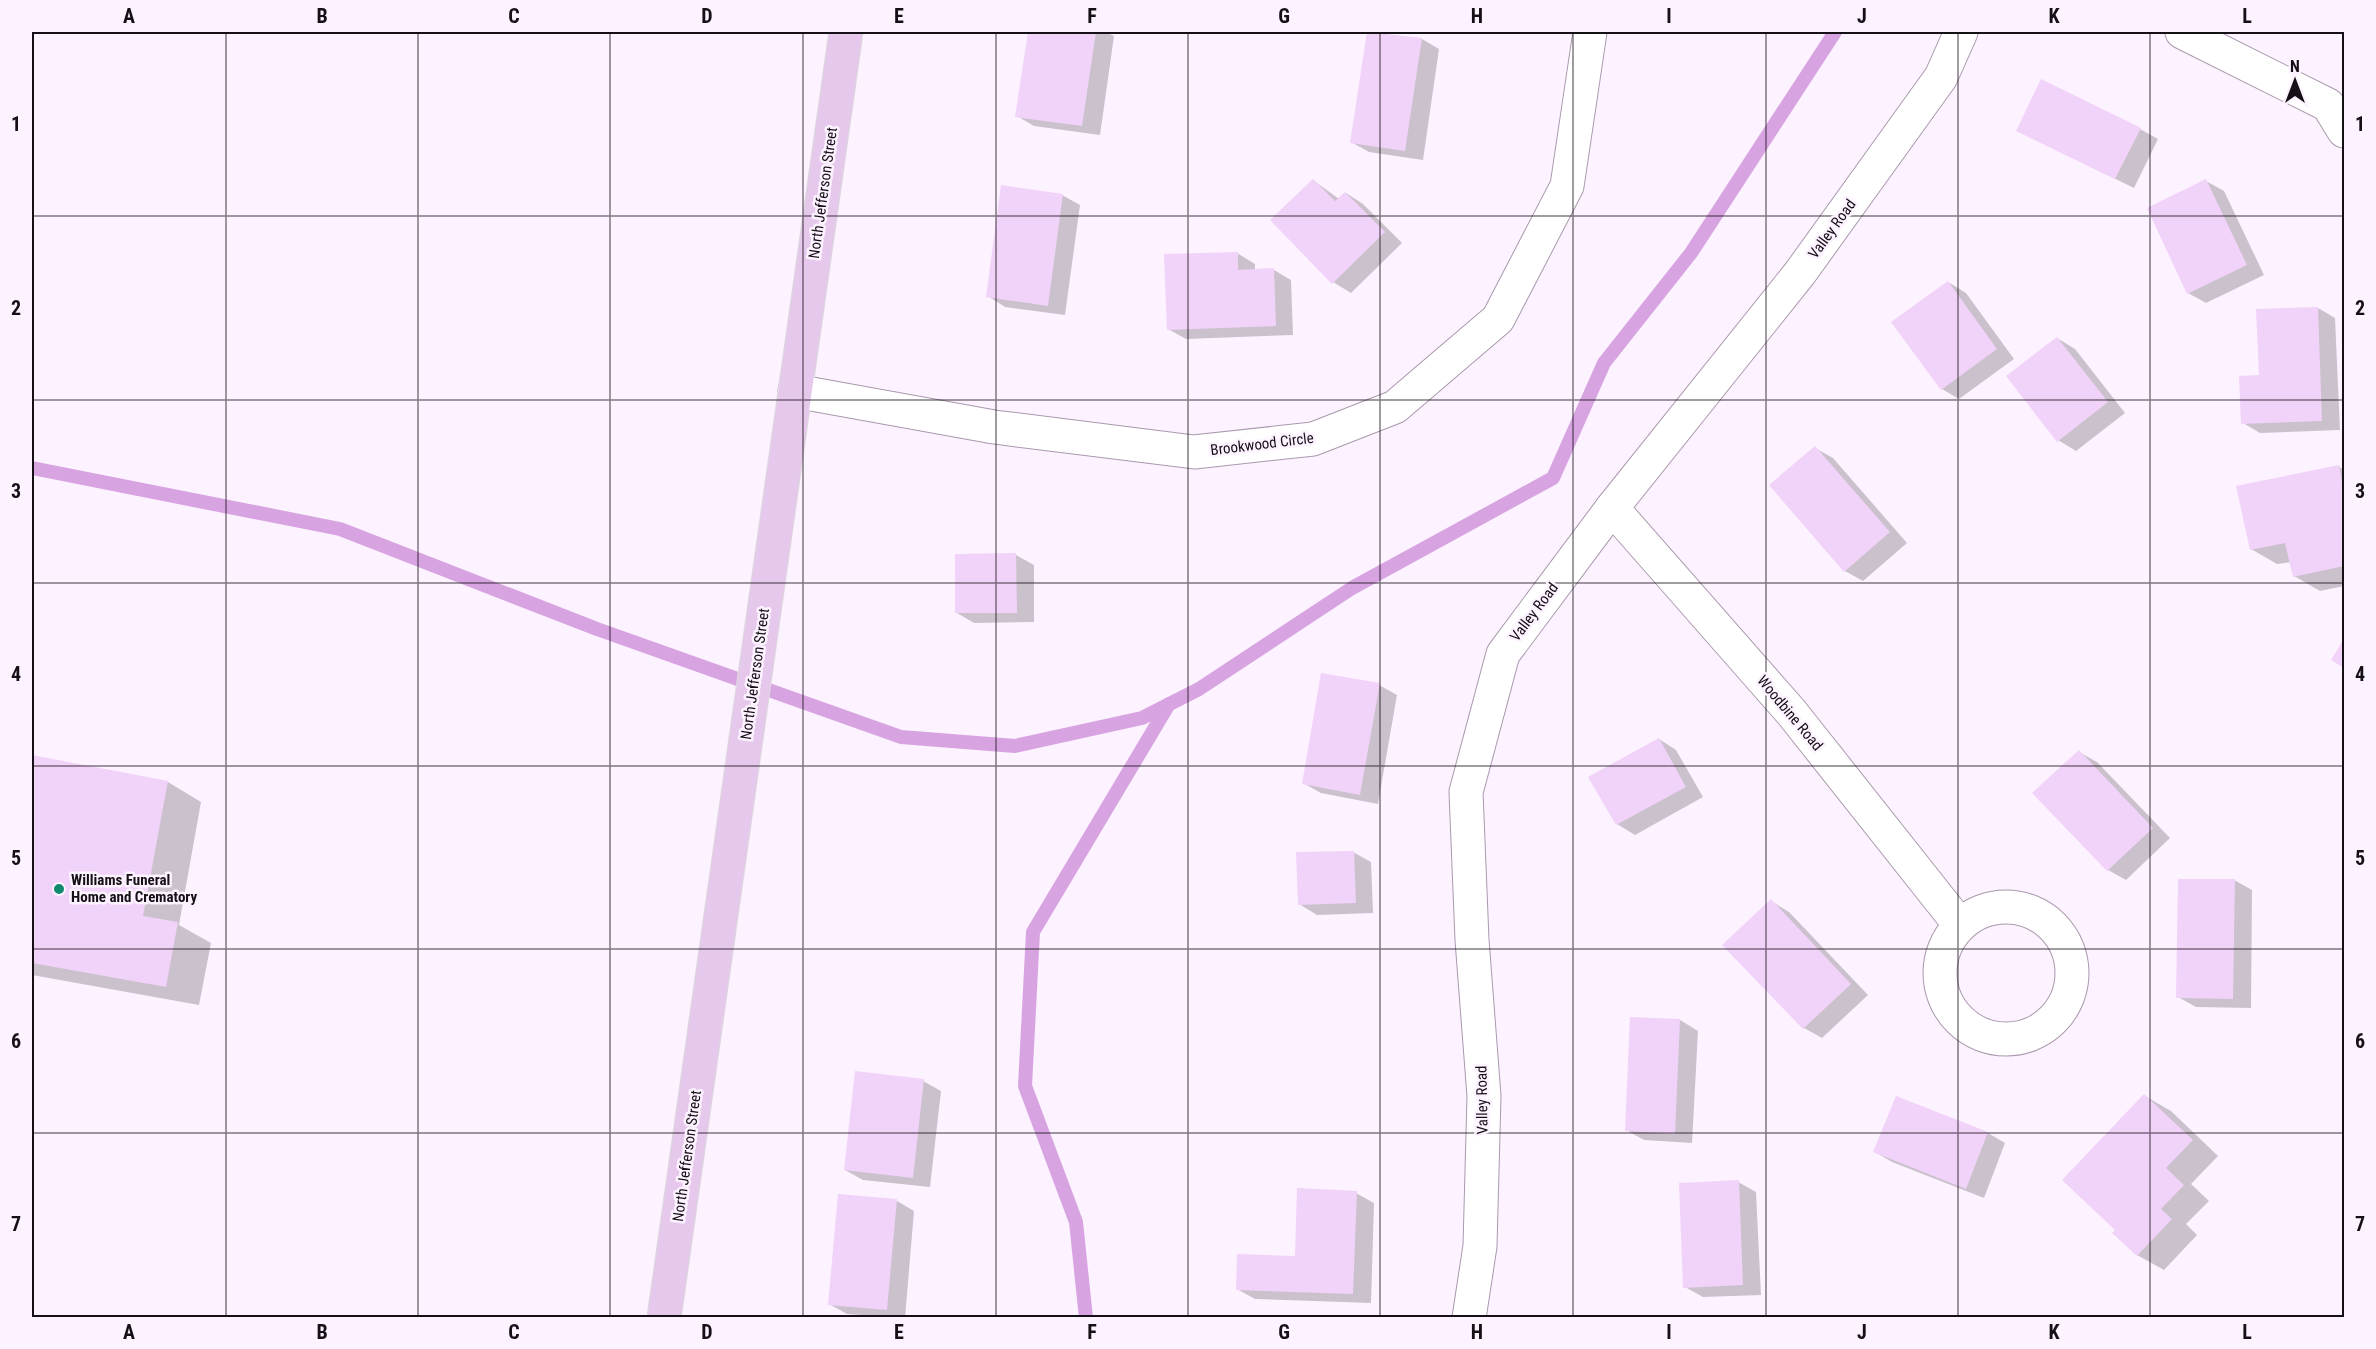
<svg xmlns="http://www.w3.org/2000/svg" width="2376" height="1349" font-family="'Roboto Condensed',sans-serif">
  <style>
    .shadow { fill: #0003 }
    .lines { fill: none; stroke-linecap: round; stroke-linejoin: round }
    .stream { stroke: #d7a4e1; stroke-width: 14 }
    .building { fill: #f1d2f8 }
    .minor-casing { stroke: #a999ac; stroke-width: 35 }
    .major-casing { stroke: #dad9da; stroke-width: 35 }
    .minor { stroke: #fff; stroke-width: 33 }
    .major { stroke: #e7c8ed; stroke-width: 33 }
    .grid { fill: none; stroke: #150f16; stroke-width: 1.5; stroke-opacity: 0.55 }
    .poi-dot { fill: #0f8a6d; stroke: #fdf2ff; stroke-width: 2 }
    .labels { text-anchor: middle; stroke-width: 5; stroke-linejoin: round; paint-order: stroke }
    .street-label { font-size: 15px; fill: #150f16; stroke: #fdf2ff }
    .poi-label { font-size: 15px; font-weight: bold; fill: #150f16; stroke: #fdf2ff; text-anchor: start }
    .neatline { fill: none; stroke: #150f16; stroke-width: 2 }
    .grid-label { font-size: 20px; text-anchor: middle; font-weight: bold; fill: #150f16 }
  </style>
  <rect width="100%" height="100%" fill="#fdf2ff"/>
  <!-- shadow -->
  <g class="shadow">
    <path d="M1029 32H1105L1114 36 1100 135 1034 126 1017 116Z"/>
    <path d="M1368 32 1422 39 1439 49 1423 160 1369 152 1351 142Z"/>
    <path d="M2140 129 2158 139 2134 188 2018 131Z"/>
    <path d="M1313 180 1339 199 1346 193 1363 204 1402 243 1351 293 1333 282Z"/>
    <path d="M2206 181 2224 191 2264 275 2206 303 2188 293Z"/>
    <path d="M1062 195 1080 205 1065 315 1005 307 988 296Z"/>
    <path d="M1237 253 1255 264V271L1274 270 1291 280 1293 335 1186 339 1168 329Z"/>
    <path d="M1948 282 1966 293 2014 359 1959 399 1942 389Z"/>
    <path d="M2318 308 2335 318 2340 430 2260 433 2243 423 2260 376Z"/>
    <path d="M2057 338 2075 349 2125 413 2076 451 2058 440Z"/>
    <path d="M1815 448 1833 458 1907 543 1863 581 1845 571Z"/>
    <path d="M2338 466 2344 470V586L2320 591 2294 576 2291 562 2277 564 2251 549Z"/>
    <path d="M1016 555 1034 565V622L974 623 957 613Z"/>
    <path d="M1379 685 1397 695 1378 804 1321 793 1303 783Z"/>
    <path d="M1659 739 1676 750 1703 797 1635 835 1617 824Z"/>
    <path d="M2079 752 2097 762 2170 838 2126 880 2108 870Z"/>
    <path d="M32 757 168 782 201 802 179 925 211 943 199 1005 32 975Z"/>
    <path d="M1353 852 1371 862 1373 913 1317 915 1299 904Z"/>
    <path d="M2234 880 2252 890 2251 1008 2196 1007 2178 997Z"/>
    <path d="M1771 901 1789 912 1868 995 1822 1038 1804 1028Z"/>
    <path d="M1632 1018 1680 1020 1698 1031 1692 1143 1644 1140 1626 1130Z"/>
    <path d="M923 1081 941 1091 930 1187 863 1180 845 1170Z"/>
    <path d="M2145 1096 2171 1111 2218 1156 2191 1184 2209 1201 2186 1224 2197 1235 2164 1270 2137 1255Z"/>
    <path d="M1897 1098 1988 1133 2005 1143 1984 1198 1892 1162 1875 1152Z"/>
    <path d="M1738 1182 1756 1192 1761 1295 1703 1297 1685 1287Z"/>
    <path d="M1356 1193 1374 1203 1371 1303 1255 1299 1237 1289 1296 1257Z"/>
    <path d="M897 1201 914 1211 905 1318 847 1314 829 1304Z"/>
  </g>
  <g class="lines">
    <!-- stream -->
    <g class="stream">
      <path d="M32 468 340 529 597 629 901 737 1015 746 1142 718 1199 689 1352 588 1553 478 1604 363 1691 253 1835 32"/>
      <path d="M1086 1318 1076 1222 1025 1086 1033 932 1169 704"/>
    </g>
  </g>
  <!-- building -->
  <g class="building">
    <path d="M1028 32H1096L1082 126 1015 117Z"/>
    <path d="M1367 32 1422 38 1405 151 1350 143Z"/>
    <path d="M2041 79 2141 128 2115 179 2016 131Z"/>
    <path d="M1313 179 1335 201 1345 192 1385 232 1332 284 1270 220Z"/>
    <path d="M2206 179 2247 265 2187 294 2147 208Z"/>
    <path d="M1001 185 1063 194 1048 306 986 297Z"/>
    <path d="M1238 252V270L1274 268 1276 326 1167 330 1164 254Z"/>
    <path d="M1948 281 1997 349 1941 390 1891 322Z"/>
    <path d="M2318 307 2322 421 2241 424 2239 376 2259 375 2256 309Z"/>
    <path d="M2057 337 2108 402 2057 442 2006 376Z"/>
    <path d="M1815 446 1890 532 1844 572 1769 485Z"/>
    <path d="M2339 465 2344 493V566L2293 577 2285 543 2250 550 2236 486Z"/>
    <path d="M1016 553 1017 613H955V554Z"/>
    <path d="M2344 639V668L2331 660Z"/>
    <path d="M1321 673 1380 683 1360 795 1302 784Z"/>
    <path d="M1659 738 1686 787 1616 825 1588 777Z"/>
    <path d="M2079 750 2153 828 2107 871 2032 793Z"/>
    <path d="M32 755 168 781 143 916 178 922 166 987 32 963Z"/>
    <path d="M1354 851 1356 903 1298 905 1296 852Z"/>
    <path d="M2178 879H2235L2233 999 2176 998Z"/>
    <path d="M1771 899 1851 984 1803 1029 1722 945Z"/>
    <path d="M1630 1017 1680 1019 1675 1134 1625 1131Z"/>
    <path d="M855 1071 924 1079 913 1178 844 1170Z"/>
    <path d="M2144 1094 2193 1140 2166 1168 2184 1185 2161 1209 2172 1219 2137 1256 2112 1233 2115 1230 2062 1180Z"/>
    <path d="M1896 1096 1988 1132 1966 1189 1873 1152Z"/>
    <path d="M1739 1180 1743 1285 1683 1288 1679 1183Z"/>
    <path d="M1297 1188 1357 1191 1353 1294 1236 1290 1237 1254 1295 1256Z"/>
    <path d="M838 1194 897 1199 887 1310 828 1305Z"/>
  </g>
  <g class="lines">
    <!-- minor casing -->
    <g class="minor-casing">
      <g id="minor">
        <path d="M2182 32 2328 105 2344 131"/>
        <path d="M795 391 994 427 1194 452 1313 439 1395 407 1498 319 1567 186 1590 32"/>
        <path d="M1612 508 1792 713 1960 925"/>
        <circle cx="2006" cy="973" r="66"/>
        <path d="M1469 1318 1480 1246 1484 1096 1472 940 1466 792 1503 654 1612 508 1800 273 1941 77 1961 32"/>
      </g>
    </g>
    <!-- major casing -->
    <g class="major-casing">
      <path id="major" d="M664 1318 846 32"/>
    </g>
    <!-- minor -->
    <use href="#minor" class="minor"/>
    <!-- major -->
    <use href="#major" class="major"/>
  </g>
  <!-- grid -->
  <path class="grid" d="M226 32V1318M418 32V1318M610 32V1318M803 32V1318M996 32V1318M1188 32V1318M1380 32V1318M1573 32V1318M1766 32V1318M1958 32V1318M2150 32V1318M32 216H2344M32 400H2344M32 583H2344M32 766H2344M32 949H2344M32 1133H2344"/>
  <!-- markers -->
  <circle class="poi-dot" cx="59" cy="889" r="6"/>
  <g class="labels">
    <!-- street labels -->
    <g class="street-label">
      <text transform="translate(823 193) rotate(-82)" y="5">North Jefferson Street</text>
      <text transform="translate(1832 229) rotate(-54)" y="5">Valley Road</text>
      <text transform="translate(1262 444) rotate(-7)" y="5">Brookwood Circle</text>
      <text transform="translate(1534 612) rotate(-53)" y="5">Valley Road</text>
      <text transform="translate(755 674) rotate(-82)" y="5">North Jefferson Street</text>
      <text transform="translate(1790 713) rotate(50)" y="5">Woodbine Road</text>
      <text transform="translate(1482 1100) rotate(-91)" y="5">Valley Road</text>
      <text transform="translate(687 1156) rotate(-82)" y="5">North Jefferson Street</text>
    </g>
    <!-- poi labels -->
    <g class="poi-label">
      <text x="71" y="885">Williams Funeral<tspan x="71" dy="17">Home and Crematory</tspan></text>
    </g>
  </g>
  <!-- border -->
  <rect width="2376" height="1349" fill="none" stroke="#fdf2ff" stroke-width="66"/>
  <!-- north arrow -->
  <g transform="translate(2295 81)" stroke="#fdf2ff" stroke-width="4.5" paint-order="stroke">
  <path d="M0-4.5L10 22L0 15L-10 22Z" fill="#150f16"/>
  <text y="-9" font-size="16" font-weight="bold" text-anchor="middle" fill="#150f16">N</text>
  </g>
  <rect x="33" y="33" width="2310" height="1283" class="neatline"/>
  <g class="grid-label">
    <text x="129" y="23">A</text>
    <text x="322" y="23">B</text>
    <text x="514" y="23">C</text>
    <text x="707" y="23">D</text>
    <text x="899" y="23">E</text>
    <text x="1092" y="23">F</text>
    <text x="1284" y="23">G</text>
    <text x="1477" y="23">H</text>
    <text x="1669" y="23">I</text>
    <text x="1862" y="23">J</text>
    <text x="2054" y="23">K</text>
    <text x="2247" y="23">L</text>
    <text x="16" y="131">1</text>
    <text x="2360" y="131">1</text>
    <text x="16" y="315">2</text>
    <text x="2360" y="315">2</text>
    <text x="16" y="498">3</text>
    <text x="2360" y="498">3</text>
    <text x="16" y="681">4</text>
    <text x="2360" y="681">4</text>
    <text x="16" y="865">5</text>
    <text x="2360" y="865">5</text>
    <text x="16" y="1048">6</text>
    <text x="2360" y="1048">6</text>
    <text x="16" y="1231">7</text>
    <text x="2360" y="1231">7</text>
    <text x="129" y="1339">A</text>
    <text x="322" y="1339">B</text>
    <text x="514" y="1339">C</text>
    <text x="707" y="1339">D</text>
    <text x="899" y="1339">E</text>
    <text x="1092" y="1339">F</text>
    <text x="1284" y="1339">G</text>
    <text x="1477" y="1339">H</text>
    <text x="1669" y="1339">I</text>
    <text x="1862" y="1339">J</text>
    <text x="2054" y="1339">K</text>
    <text x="2247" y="1339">L</text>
  </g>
</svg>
